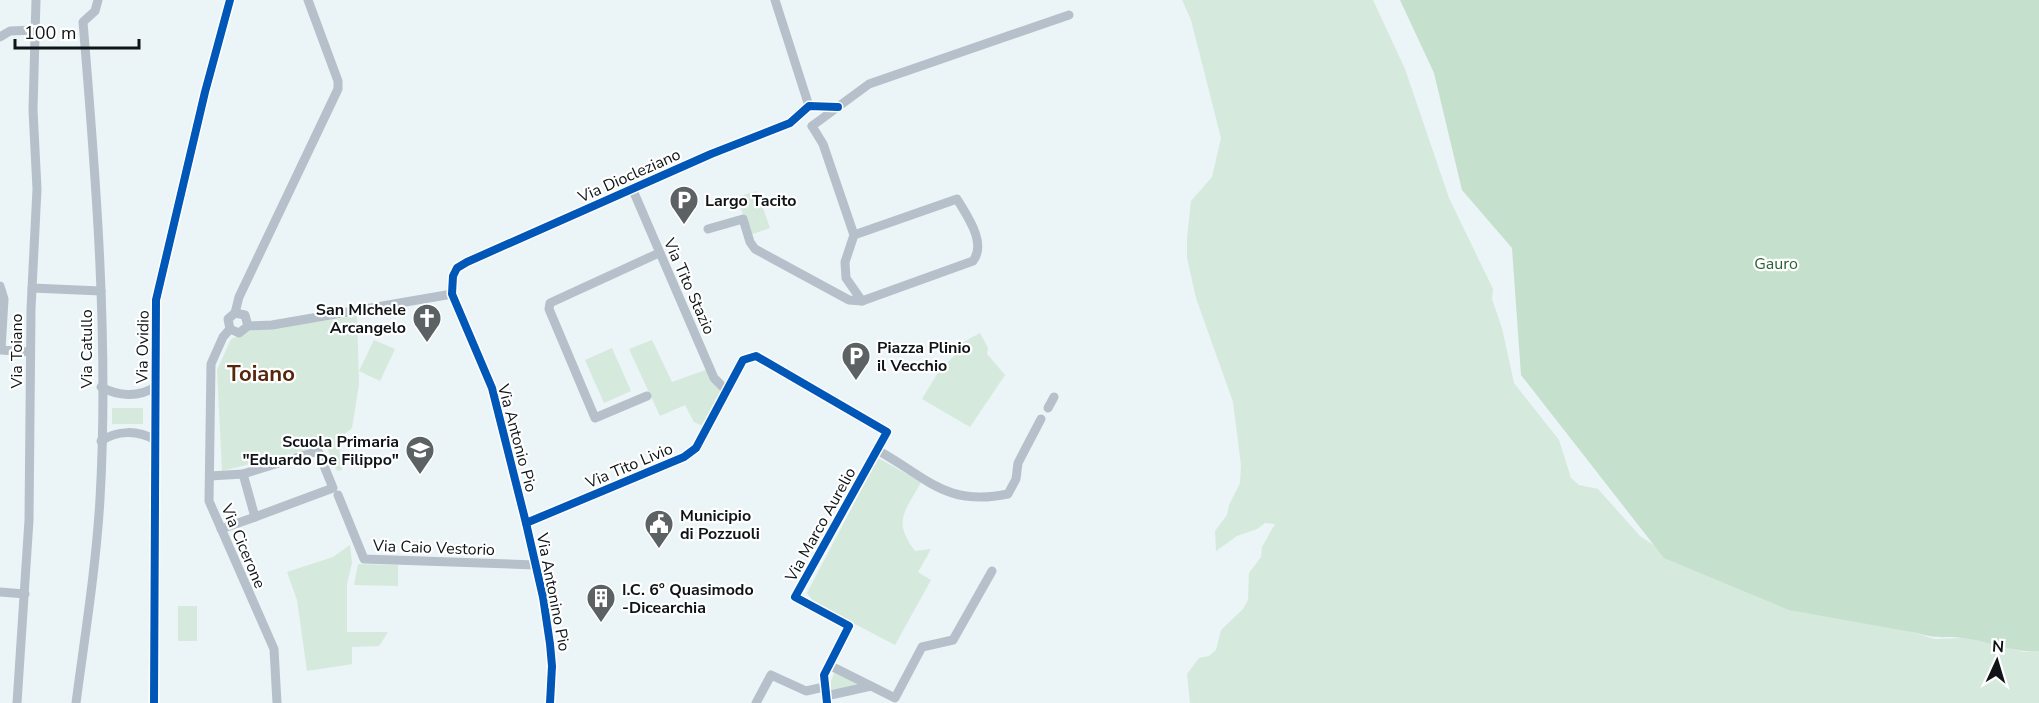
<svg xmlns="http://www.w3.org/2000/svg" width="2039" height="703" font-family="'Nunito Sans',sans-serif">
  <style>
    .green { fill: #d6e9dd }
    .forest { fill: #c6e0ce }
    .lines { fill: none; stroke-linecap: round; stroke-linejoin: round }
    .minor { stroke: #b6c0ca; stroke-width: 9 }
    .cycleway-casing { stroke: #fff; stroke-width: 11 }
    .cycleway { stroke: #0057b8; stroke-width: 8 }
    .labels { text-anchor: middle; stroke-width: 4.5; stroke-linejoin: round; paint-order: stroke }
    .street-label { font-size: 16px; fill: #0f1416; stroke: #fff }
    .poi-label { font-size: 16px; font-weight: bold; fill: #0f1416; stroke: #fff; text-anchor: start }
    .park-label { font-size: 16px; fill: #286336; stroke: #fff }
    .district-label { font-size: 22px; font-weight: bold; fill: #57270b; stroke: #fff }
  </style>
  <rect width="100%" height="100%" fill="#ebf4f6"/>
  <!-- green -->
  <g class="green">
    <path d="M1182 0H1373L1405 69 1449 198 1493 289 1492 299 1502 328 1514 383 1559 440 1571 478 1579 485 1598 489 1640 536 1667 554 1934 639 1966 638 2024 652 2039 651V703H1190L1187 674 1199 658 1209 656 1216 650 1221 630 1243 609 1248 600 1249 573 1261 557 1262 547 1275 524 1265 523 1257 529 1237 536 1216 551 1215 531 1227 515 1229 505 1240 483 1241 465 1233 402 1196 298 1187 258V238L1191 201 1212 177 1221 138 1191 20Z"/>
    <path d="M757 191 770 228 750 235 737 197Z"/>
    <path d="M357 316 359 384 352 428 338 439 342 470 337 471 326 445 222 471 217 370 231 339 250 331Z"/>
    <path d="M980 333 988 348 987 354 1005 375 970 427 922 399 939 371 959 351 956 346Z"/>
    <path d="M374 340 395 349 380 381 359 371Z"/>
    <path d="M652 340 672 382 708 369 723 390 703 426 694 422 685 405 660 416 629 349Z"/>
    <path d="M612 348 631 391 604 403 585 360Z"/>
    <rect x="112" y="408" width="31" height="16"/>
    <path d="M878 458 921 482C905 512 892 521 915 551L931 549 918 572 931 580 895 645 815 603 807 593Z"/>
    <path d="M350 545 352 563 347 584V632H388L379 646 352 647V664L307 671 297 600 287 572 333 557Z"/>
    <path d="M358 564 398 565V586L354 585Z"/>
    <rect x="178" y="606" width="19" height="35"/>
    <path d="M835 671 862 685 831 691V681Z"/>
  </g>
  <!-- forest -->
  <path class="forest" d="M1400 0H2039V651C2014 653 1993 643 1969 639 1949 635 1938 640 1917 633L1789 610 1664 558 1521 375 1512 248 1462 190 1434 73Z"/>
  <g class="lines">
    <!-- minor -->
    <g class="minor">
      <path d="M775 0 809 106"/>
      <path d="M0 37 10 31 35 30"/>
      <path d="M812 126 823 144 854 235 845 262 846 278 862 301 973 261C987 243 967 216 957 199L854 235"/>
      <path d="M812 126 869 84 1069 15"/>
      <path d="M632 188 714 378 727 391"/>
      <path d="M708 229 743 219 750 242 755 249 849 300 862 301"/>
      <path d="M0 286 4 299 1 350 30 352"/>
      <path d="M32 288 101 291"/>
      <path d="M235 313 239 297 338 89V81L308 0"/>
      <path d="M248 326 272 325 452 294"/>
      <path d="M230 329 223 337 211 364 209 501 274 649 277 703"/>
      <path d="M230 329 228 319 235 313 245 315 248 326"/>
      <path d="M230 329 239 333 248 326"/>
      <path d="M101 387C118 396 138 398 155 387"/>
      <path d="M647 396 595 418 549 309 550 303 659 253"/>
      <path d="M1048 408 1054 397"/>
      <path d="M101 441C117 430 138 430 155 440"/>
      <path d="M877 450C927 477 945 507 1008 494L1016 479 1018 463 1041 419"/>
      <path d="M243 474 318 451 333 488 255 517"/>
      <path d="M210 476 243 474 255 517 221 529"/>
      <path d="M338 495 364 559 536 565"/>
      <path d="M526 523 684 457 696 448 743 360 756 356 887 432 795 597 849 626 824 675 827 703"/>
      <path d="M0 592 25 594"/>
      <path d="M829 665 895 698 922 647 953 640 992 571"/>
      <path d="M826 696 871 686"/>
      <path d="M17 703 29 520 31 309 37 189 33 110 36 0"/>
      <path d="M76 703C85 635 96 567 100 499 109 343 96 178 83 22L95 11 98 0"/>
      <path d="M154 703 156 300 205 92 230 0"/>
      <path d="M550 703 552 666 550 644 543 597 526 523 492 388 452 294 453 276 457 268 467 262 711 154 790 123 809 106 838 107"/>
      <path d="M756 703 771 675 806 691 824 687"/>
    </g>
    <!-- cycleway casing -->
    <g class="cycleway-casing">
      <g id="cycleway">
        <path d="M526 523 684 457 696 448 743 360 756 356 887 432 795 597 849 626 824 675 827 703"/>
        <path d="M154 703 156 300 205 92 230 0"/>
        <path d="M550 703 552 666 550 644 543 597 526 523 492 388 452 294 453 276 457 268 467 262 711 154 790 123 809 106 838 107"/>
      </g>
    </g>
    <!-- cycleway -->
    <use href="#cycleway" class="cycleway"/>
  </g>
  <!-- icons -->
  <defs>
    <g id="parking-pin" transform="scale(1.5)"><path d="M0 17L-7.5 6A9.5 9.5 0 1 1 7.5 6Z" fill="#5c6264" stroke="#fff"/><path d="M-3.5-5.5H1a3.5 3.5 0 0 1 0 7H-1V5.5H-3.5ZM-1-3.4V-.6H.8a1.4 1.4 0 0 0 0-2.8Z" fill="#fff"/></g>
    <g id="church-pin" transform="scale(1.5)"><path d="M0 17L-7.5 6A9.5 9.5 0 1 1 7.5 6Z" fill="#5c6264" stroke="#fff"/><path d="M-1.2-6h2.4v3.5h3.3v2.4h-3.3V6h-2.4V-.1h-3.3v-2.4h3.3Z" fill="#fff"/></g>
    <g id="school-pin" transform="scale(1.5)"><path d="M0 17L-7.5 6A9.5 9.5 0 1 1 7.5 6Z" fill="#5c6264" stroke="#fff"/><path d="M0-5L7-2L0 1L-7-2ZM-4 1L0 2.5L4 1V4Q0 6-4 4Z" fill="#fff"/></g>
    <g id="civic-pin" transform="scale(1.5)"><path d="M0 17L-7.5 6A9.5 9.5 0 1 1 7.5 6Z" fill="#5c6264" stroke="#fff"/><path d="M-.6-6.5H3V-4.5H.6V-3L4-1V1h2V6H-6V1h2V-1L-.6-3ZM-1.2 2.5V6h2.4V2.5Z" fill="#fff"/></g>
    <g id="building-pin" transform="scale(1.5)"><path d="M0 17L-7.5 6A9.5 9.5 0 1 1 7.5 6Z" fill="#5c6264" stroke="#fff"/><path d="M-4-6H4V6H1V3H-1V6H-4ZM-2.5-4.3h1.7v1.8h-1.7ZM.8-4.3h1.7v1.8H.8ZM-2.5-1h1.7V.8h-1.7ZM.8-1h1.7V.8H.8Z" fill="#fff"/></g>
  </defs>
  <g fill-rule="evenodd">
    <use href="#parking-pin" x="684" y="200"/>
    <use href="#church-pin" x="427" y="318"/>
    <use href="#parking-pin" x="856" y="356"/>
    <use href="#school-pin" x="420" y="450"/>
    <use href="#civic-pin" x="659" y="524"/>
    <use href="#building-pin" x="601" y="598"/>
  </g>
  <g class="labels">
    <!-- street labels -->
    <g class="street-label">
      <text transform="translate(629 175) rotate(-24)" y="6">Via Diocleziano</text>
      <text transform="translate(690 286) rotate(66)" y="6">Via Tito Stazio</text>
      <text transform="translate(142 347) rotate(-89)" y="6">Via Ovidio</text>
      <text transform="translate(86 349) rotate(-90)" y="6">Via Catullo</text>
      <text transform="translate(16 351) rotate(-90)" y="6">Via Toiano</text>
      <text transform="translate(518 438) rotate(75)" y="6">Via Antonio Pio</text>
      <text transform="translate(629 465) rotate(-23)" y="6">Via Tito Livio</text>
      <text transform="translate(820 524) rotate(-61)" y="6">Via Marco Aurelio</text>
      <text transform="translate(244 546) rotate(67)" y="6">Via Cicerone</text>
      <text transform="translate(434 547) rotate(2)" y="6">Via Caio Vestorio</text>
      <text transform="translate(554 592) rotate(79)" y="6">Via Antonino Pio</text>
    </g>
    <!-- poi labels -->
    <g class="poi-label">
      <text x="705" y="206">Largo Tacito</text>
      <text x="406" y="315" text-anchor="end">San MIchele<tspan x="406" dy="18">Arcangelo</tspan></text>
      <text x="877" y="353">Piazza Plinio<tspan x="877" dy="18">il Vecchio</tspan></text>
      <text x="399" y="447" text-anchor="end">Scuola Primaria<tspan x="399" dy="18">"Eduardo De Filippo"</tspan></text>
      <text x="680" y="521">Municipio<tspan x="680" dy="18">di Pozzuoli</tspan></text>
      <text x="622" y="595">I.C. 6° Quasimodo<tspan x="622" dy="18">-Dicearchia</tspan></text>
    </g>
    <!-- park labels -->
    <g class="park-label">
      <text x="1776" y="269">Gauro</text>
    </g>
    <!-- district labels -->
    <g class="district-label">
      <text x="261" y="381">Toiano</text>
    </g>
  </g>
  <!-- north arrow -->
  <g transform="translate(1997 661) rotate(4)" stroke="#ffffff" stroke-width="4.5" paint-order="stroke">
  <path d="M0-4.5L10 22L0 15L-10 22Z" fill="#0f1416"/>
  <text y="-9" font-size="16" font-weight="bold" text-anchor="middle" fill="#0f1416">N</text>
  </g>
  <!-- scale -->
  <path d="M15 39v9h124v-9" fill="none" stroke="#0f1416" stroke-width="3"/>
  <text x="24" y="39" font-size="18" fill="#0f1416" stroke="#ffffff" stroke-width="4.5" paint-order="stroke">100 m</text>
</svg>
